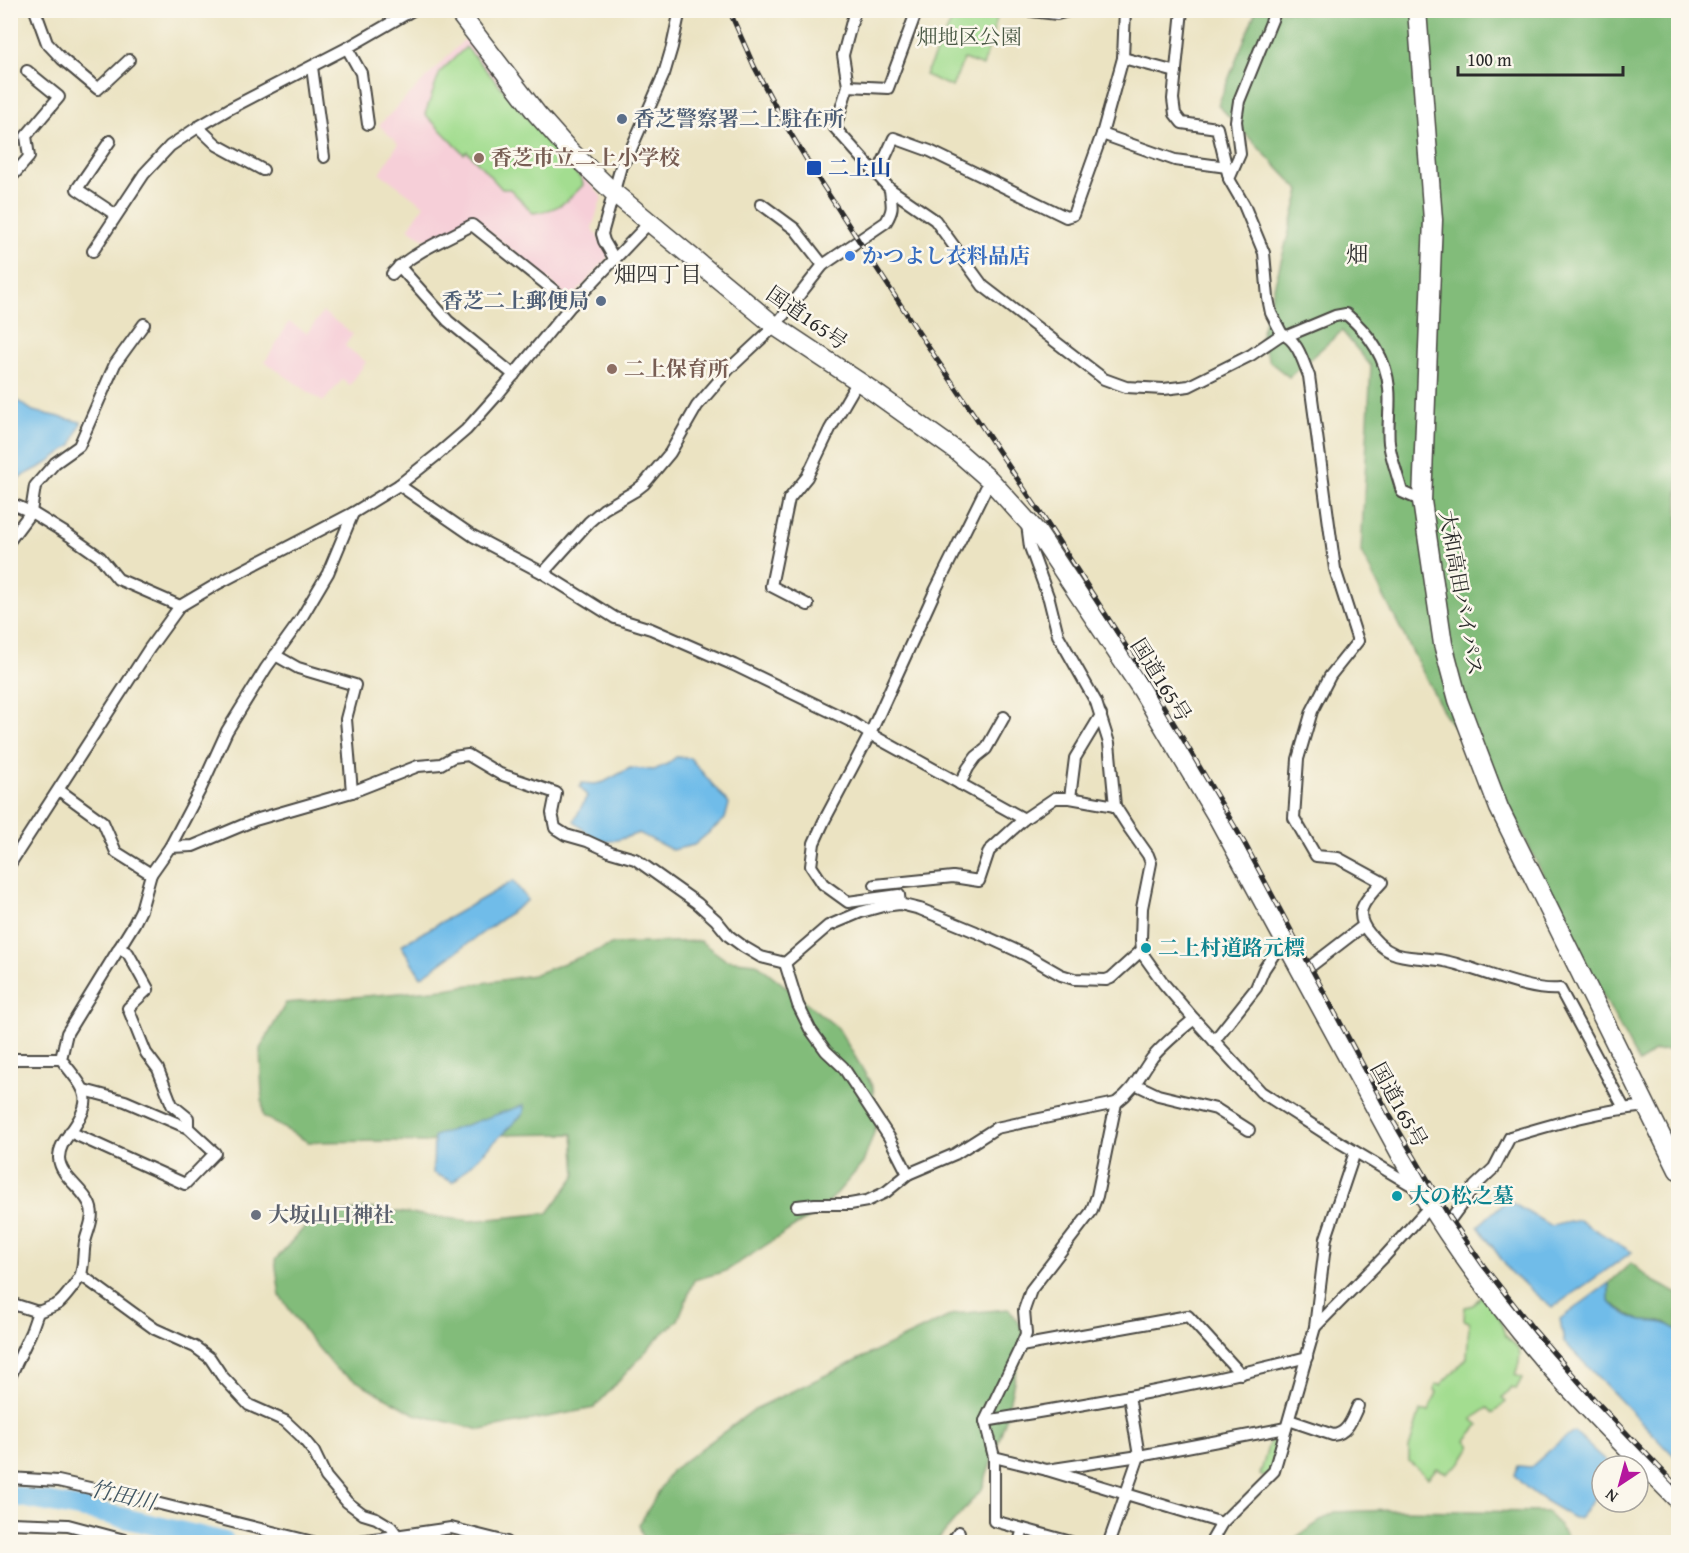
<svg xmlns="http://www.w3.org/2000/svg" width="1689" height="1553" font-family="'Gentium Book Plus','Noto Serif JP',serif">
  <style>
    .built { fill: #f6cfd8 }
    .green { fill: #a3dd90; stroke: #67845e; stroke-width: 1.5 }
    .forest { fill: #82bc7a; stroke: #567452; stroke-width: 1.5 }
    .water { fill: #70bce9; stroke: #4e748a; stroke-width: 1.5 }
    .lines { fill: none; stroke-linecap: round; stroke-linejoin: round }
    .river { stroke: #70bce9; stroke-width: 20 }
    .street-casing { stroke: #484742; stroke-width: 14 }
    .highway-casing { stroke: #484742; stroke-width: 21 }
    .street { stroke: #fff; stroke-width: 10 }
    .highway { stroke: #fff; stroke-width: 18 }
    .rail-casing { stroke: #2b2b2b; stroke-width: 5 }
    .rail { stroke: #fbf7ec; stroke-width: 3; stroke-dasharray: 9; stroke-linecap: butt }
    .service-dot { fill: #5c6f8a; stroke: #fbf7ec; stroke-width: 2 }
    .education-dot { fill: #8d6e63; stroke: #fbf7ec; stroke-width: 2 }
    .transit-dot { fill: #1a4fb4; stroke: #fbf7ec; stroke-width: 2 }
    .shop-dot { fill: #3f7fe0; stroke: #fbf7ec; stroke-width: 2 }
    .culture-dot { fill: #0f9aa8; stroke: #fbf7ec; stroke-width: 2 }
    .worship-dot { fill: #6b7280; stroke: #fbf7ec; stroke-width: 2 }
    .labels { text-anchor: middle; stroke-width: 5; stroke-linejoin: round; paint-order: stroke }
    .park-label { font-size: 21px; fill: #495844; stroke: #fbf7ec }
    .service-label { font-size: 21px; font-weight: bold; fill: #4e5e75; stroke: #fbf7ec; text-anchor: start }
    .education-label { font-size: 21px; font-weight: bold; fill: #785e54; stroke: #fbf7ec; text-anchor: start }
    .transit-label { font-size: 21px; font-weight: bold; fill: #164399; stroke: #fbf7ec; text-anchor: start }
    .shop-label { font-size: 21px; font-weight: bold; fill: #366cbe; stroke: #fbf7ec; text-anchor: start }
    .street-label { font-size: 21px; fill: #2b2b2b; stroke: #fbf7ec }
    .culture-label { font-size: 21px; font-weight: bold; fill: #0d838f; stroke: #fbf7ec; text-anchor: start }
    .worship-label { font-size: 21px; font-weight: bold; fill: #5b616d; stroke: #fbf7ec; text-anchor: start }
    .neighbourhood-label { font-size: 22px; fill: #2b2b2b; stroke: #fbf7ec }
    .water-label { font-size: 22px; font-style: italic; fill: #405664; stroke: #fbf7ec }
  </style>
  <rect width="100%" height="100%" fill="#fbf7ec"/>
  <filter id="ink" filterUnits="userSpaceOnUse"><feTurbulence type="fractalNoise" baseFrequency=".0167" numOctaves="2"/><feDisplacementMap in="SourceGraphic" scale="12" xChannelSelector="R" yChannelSelector="G"/><feConvolveMatrix kernelMatrix="1 2 1 2 8 2 1 2 1" color-interpolation-filters="sRGB"/></filter>
  <filter id="wash" filterUnits="userSpaceOnUse"><feTurbulence type="fractalNoise" baseFrequency=".008" numOctaves="4" result="noise"/><feDisplacementMap in="SourceGraphic" scale="24" xChannelSelector="R" yChannelSelector="G"/><feGaussianBlur stdDeviation="1.35" result="paint"/><feColorMatrix in="noise" values="0 0 0 0 0 0 0 0 0 0 0 0 0 0 0 0 0 1.4 0 .05"/><feComposite in="paint" operator="in"/></filter>
  <g filter="url(#wash)">
    <rect width="100%" height="100%" fill="#ebe3c2"/>
    <!-- built -->
    <g class="built">
      <path d="M465 39 602 197 592 228 610 255 571 299 474 219 430 242 408 229 424 205 380 173 398 144 379 125Z"/>
      <path d="M323 312 353 334 345 346 366 362 350 385 342 380 323 402 265 362 289 322 307 333Z"/>
    </g>
    <!-- green -->
    <g class="green">
      <path d="M957 10 962 11 979 16 981 11H999L983 66 964 59 952 87 925 75Z"/>
      <path d="M466 47 582 180 583 185C566 203 558 210 533 213L510 189H502L467 151 464 154 425 114 440 72Z"/>
      <path d="M1483 1294 1500 1319 1505 1335 1518 1348 1520 1354 1519 1363 1515 1375 1522 1378 1516 1389 1511 1387 1502 1398 1506 1402 1493 1413 1488 1408 1472 1419 1479 1425 1466 1440 1471 1446 1461 1462 1447 1473 1437 1468 1428 1478 1409 1461V1448L1420 1411H1429L1437 1392 1434 1389 1436 1384 1441 1385 1467 1358 1469 1322 1464 1320 1465 1307 1473 1305Z"/>
      <path d="M1271 1436 1280 1437 1274 1471 1264 1476 1260 1475Z"/>
    </g>
    <!-- forest -->
    <g class="forest">
      <path d="M1256 11H1678V1049L1654 1051 1639 1063 1573 938 1498 783 1445 715 1361 552 1371 366 1342 331 1289 377 1270 362 1260 339 1300 191 1218 105Z"/>
      <path d="M700 941 726 960 756 963 838 1028 873 1087 876 1127 863 1163 825 1207 726 1271 694 1280 678 1320 658 1338 594 1408 481 1430 415 1414 337 1370 309 1337 280 1296 275 1260 310 1221 364 1208 471 1221 548 1213 576 1175 573 1134 495 1135 425 1142 387 1141 308 1142 263 1116 260 1049 286 1003 445 989 533 975 614 944Z"/>
      <path d="M1631 1263 1653 1281 1678 1294V1331L1665 1322 1640 1321 1609 1302V1283Z"/>
      <path d="M1009 1309 1025 1332 1005 1422 982 1489 936 1542H645L639 1525 671 1471 755 1409 954 1314Z"/>
      <path d="M1394 1510 1548 1512 1571 1542H1289L1334 1512Z"/>
    </g>
    <!-- water -->
    <g class="water">
      <path d="M11 396 33 411 81 422 72 445 44 465 11 482Z"/>
      <path d="M676 757 690 758 729 804 725 819 694 845 672 850 639 833C605 844 601 848 574 821L587 796 580 787 582 783 595 784 604 782 630 768 654 770 667 764Z"/>
      <path d="M513 881 528 900 421 977 401 945Z"/>
      <path d="M524 1105V1113L453 1182 433 1173 434 1136Z"/>
      <path d="M1507 1200 1551 1226 1579 1220 1632 1252 1552 1308 1511 1273 1478 1226Z"/>
      <path d="M1609 1283V1302C1618 1309 1631 1319 1642 1321 1658 1323 1665 1320 1678 1331V1460L1564 1342 1560 1319Z"/>
      <path d="M1574 1432 1611 1466H1602V1488L1584 1513 1578 1518H1574C1558 1508 1524 1491 1515 1475L1518 1466 1531 1467 1558 1443Z"/>
    </g>
    <g class="lines">
      <!-- river -->
      <path class="river" d="M10 1495 99 1512 225 1542"/>
    </g>
  </g>
  <g filter="url(#ink)">
    <g class="lines">
      <!-- street casing -->
      <g class="street-casing">
        <g id="street">
          <path d="M35 10 47 43 62 59 98 89 129 60"/>
          <path d="M855 10 843 55 848 86 835 128 890 189 935 220 983 286 1104 379 1126 387 1164 389 1189 386 1251 355 1282 334"/>
          <path d="M1023 10 1057 14 1072 10"/>
          <path d="M1182 10 1173 99 1175 114 1182 123 1217 128 1229 178"/>
          <path d="M1276 10 1239 101 1236 121 1240 154 1229 179 1244 205 1264 253 1268 298 1271 313 1282 334C1298 340 1303 362 1309 376L1335 569 1358 641 1330 676 1312 711 1298 759 1294 818 1316 856 1338 858 1382 882C1367 899 1351 911 1369 933 1376 941 1383 949 1393 953 1404 958 1418 957 1430 959 1442 960 1455 963 1466 967 1493 975 1533 992 1560 989L1624 1108"/>
          <path d="M1123 58 1176 72"/>
          <path d="M312 67 324 157"/>
          <path d="M848 86 888 88 917 10"/>
          <path d="M368 124 361 73 347 48 413 10"/>
          <path d="M198 127 217 145 263 170"/>
          <path d="M1102 134 1175 160 1227 167"/>
          <path d="M110 141 77 189 116 215"/>
          <path d="M877 175 894 138 930 151 1066 217 1073 215 1102 134 1123 58 1125 10"/>
          <path d="M10 179 29 157 26 136 59 97 27 71"/>
          <path d="M761 204 795 229 823 265"/>
          <path d="M93 251 144 174 170 146 198 127 229 109 347 48"/>
          <path d="M615 260 604 241 602 234 621 166 628 156 664 74 672 47 680 10"/>
          <path d="M399 266 448 321 514 375"/>
          <path d="M392 274C409 254 448 238 472 225L572 305"/>
          <path d="M1287 336 1335 316 1346 314C1370 334 1386 357 1389 388 1391 406 1387 425 1389 443 1391 459 1398 476 1402 492L1422 501"/>
          <path d="M399 485 473 536 543 573 615 618 651 629 734 665 850 721 870 734 1024 819 1055 798H1070L1075 758 1101 715"/>
          <path d="M10 503 31 512 70 536 100 557 118 579 180 606"/>
          <path d="M1027 524 1030 547 1049 599 1058 635 1096 702 1109 743 1115 806 1129 828 1148 855 1151 863 1142 908 1141 939 1142 950 1144 956 1164 984 1194 1019 1261 1092 1334 1139 1418 1189"/>
          <path d="M10 540 31 512 35 486 55 463 79 446 115 364 144 324"/>
          <path d="M543 573 589 522 604 509 635 491 644 484 670 453 697 406 729 369 775 326 823 265 886 222C895 207 891 204 890 189"/>
          <path d="M808 605 771 586 789 499 807 477 830 429 858 381"/>
          <path d="M960 784 968 768 976 757 986 749 1004 717"/>
          <path d="M59 790 103 822 116 852 151 874 141 910 134 924 67 1033 61 1059"/>
          <path d="M352 792 418 766 441 764 453 757 468 755 500 774 556 793 552 813 555 828 566 835 587 841 611 852 635 859 697 903 716 920 729 936 744 947 761 957 785 963 828 926 861 912 883 906 900 904 920 909 976 932 1026 955 1061 975 1074 979 1106 980 1111 978 1142 950"/>
          <path d="M1070 798 1115 806"/>
          <path d="M170 847 193 846 255 820 352 792 346 719 355 685 298 668 275 655"/>
          <path d="M10 864 149 649 180 606 219 583 353 513 399 485 438 454 466 430 498 394 573 303 649 223"/>
          <path d="M151 874 170 847 201 788 227 731 266 668 299 622 328 573 353 513"/>
          <path d="M875 885 953 877 979 881 989 851 1024 819"/>
          <path d="M900 904 899 895 848 902 823 884 811 866 814 843 824 821 870 734 936 589 990 480"/>
          <path d="M119 948 128 953 148 989 128 1008 146 1053 158 1069 172 1105 188 1118V1128"/>
          <path d="M785 963 798 1005 810 1029 826 1051 843 1067 889 1137 908 1174"/>
          <path d="M1300 970 1311 966 1363 926"/>
          <path d="M1214 1041 1256 988 1264 969 1284 939"/>
          <path d="M10 1061 16 1059H61C85 1091 97 1096 70 1133 64 1141 59 1148 59 1158 60 1176 81 1187 89 1203 96 1216 88 1229 85 1242 83 1252 84 1264 81 1274 79 1280 64 1299 59 1303 53 1307 45 1309 38 1312L10 1303"/>
          <path d="M1135 1084 1158 1095 1216 1109 1249 1130"/>
          <path d="M70 1132 185 1184 215 1153 188 1128 125 1101 84 1090"/>
          <path d="M1355 1152 1326 1238 1315 1327 1385 1256 1430 1206"/>
          <path d="M797 1206 815 1204H850L867 1201 886 1192 908 1174 955 1154 996 1128 1116 1103C1135 1089 1139 1076 1152 1058 1164 1043 1180 1031 1194 1019"/>
          <path d="M1444 1228 1475 1186 1494 1168 1510 1137C1554 1124 1600 1110 1647 1106"/>
          <path d="M81 1275 155 1329 195 1347 210 1358 222 1376 249 1405 285 1421 301 1436 314 1452 326 1477 347 1502 363 1514 376 1518 391 1527 397 1535"/>
          <path d="M1021 1346 1026 1334 1024 1310 1031 1290 1091 1212 1097 1196 1116 1103"/>
          <path d="M10 1377 31 1332 38 1312"/>
          <path d="M1289 1420 1333 1435C1348 1434 1352 1418 1358 1406"/>
          <path d="M985 1421C1093 1403 1201 1385 1307 1357"/>
          <path d="M994 1457 1047 1470 1222 1523"/>
          <path d="M1047 1470 1139 1456 1286 1428"/>
          <path d="M10 1478 58 1481 148 1501 313 1542"/>
          <path d="M10 1523 68 1525 132 1542"/>
          <path d="M353 1542 451 1528 507 1542"/>
          <path d="M952 1542 959 1532"/>
          <path d="M1019 1542 1023 1529"/>
          <path d="M1071 1542 994 1521V1457L985 1421 1021 1346 1188 1316 1241 1374"/>
          <path d="M1109 1542 1139 1456 1129 1396"/>
          <path d="M1211 1542 1222 1523 1274 1471 1315 1327"/>
        </g>
      </g>
      <!-- highway casing -->
      <g class="highway-casing">
        <g id="highway">
          <path d="M457 10 537 114 568 149 613 192 775 326 867 387 958 452 990 480 1037 532 1142 690 1219 820 1420 1190C1457 1250 1499 1308 1545 1361 1587 1409 1633 1454 1678 1500"/>
          <path d="M1417 10 1433 220 1422 501 1443 644 1458 700 1499 808 1678 1170"/>
        </g>
      </g>
      <!-- street -->
      <use href="#street" class="street"/>
      <!-- highway -->
      <use href="#highway" class="highway"/>
      <!-- rail casing -->
      <g class="rail-casing">
        <path id="rail" d="M729 10 754 66 782 119 814 172 921 336 1043 517 1151 685 1182 737 1245 844 1389 1114 1451 1219 1483 1265 1534 1330 1594 1399 1678 1487"/>
      </g>
      <!-- rail -->
      <use href="#rail" class="rail"/>
    </g>
  </g>
  <!-- markers -->
  <g class="service-dot">
    <circle cx="622" cy="119" r="6"/>
    <circle cx="601" cy="301" r="6"/>
  </g>
  <g class="education-dot">
    <circle cx="479" cy="158" r="6"/>
    <circle cx="612" cy="369" r="6"/>
  </g>
  <rect class="transit-dot" x="806" y="160" width="16" height="16" rx="3"/>
  <circle class="shop-dot" cx="850" cy="256" r="6"/>
  <g class="culture-dot">
    <circle cx="1146" cy="948" r="6"/>
    <circle cx="1397" cy="1196" r="6"/>
  </g>
  <circle class="worship-dot" cx="256" cy="1215" r="6"/>
  <g class="labels">
    <!-- park labels -->
    <g class="park-label">
      <text x="969" y="44">畑地区公園</text>
    </g>
    <!-- service labels -->
    <g class="service-label">
      <text x="634" y="126">香芝警察署二上駐在所</text>
      <text x="589" y="308" text-anchor="end">香芝二上郵便局</text>
    </g>
    <!-- education labels -->
    <g class="education-label">
      <text x="491" y="165">香芝市立二上小学校</text>
      <text x="624" y="376">二上保育所</text>
    </g>
    <!-- transit labels -->
    <g class="transit-label">
      <text x="828" y="175">二上山</text>
    </g>
    <!-- shop labels -->
    <g class="shop-label">
      <text x="862" y="263">かつよし衣料品店</text>
    </g>
    <!-- street labels -->
    <g class="street-label">
      <text transform="translate(807 318) rotate(35)" y="7">国道165号</text>
      <text transform="translate(1461 593) rotate(80)" y="7">大和高田バイパス</text>
      <text transform="translate(1161 680) rotate(58)" y="7">国道165号</text>
      <text transform="translate(1399 1105) rotate(61)" y="7">国道165号</text>
    </g>
    <!-- culture labels -->
    <g class="culture-label">
      <text x="1158" y="955">二上村道路元標</text>
      <text x="1409" y="1203">大の松之墓</text>
    </g>
    <!-- worship labels -->
    <g class="worship-label">
      <text x="268" y="1222">大坂山口神社</text>
    </g>
    <!-- neighbourhood labels -->
    <g class="neighbourhood-label">
      <text x="1357" y="262">畑</text>
      <text x="658" y="282">畑四丁目</text>
    </g>
    <!-- water labels -->
    <g class="water-label">
      <text transform="translate(123 1495) rotate(13)" y="8">竹田川</text>
    </g>
  </g>
  <!-- margin -->
  <rect width="1689" height="1553" fill="none" stroke="#fbf7ec" stroke-width="36"/>
  <!-- north arrow -->
  <g transform="translate(1620 1484) rotate(216)"><circle r="28" fill="#fbf7ec" stroke="#a8a59f" stroke-width="1.5"/>
  <path d="M0-4.5L10 22L0 15L-10 22Z" fill="#b5179e"/>
  <text y="-9" font-size="16" font-weight="bold" text-anchor="middle" fill="#2b2b2b">N</text>
  </g>
  <!-- scale -->
  <path d="M1458 66v9h165v-9" fill="none" stroke="#2b2b2b" stroke-width="3"/>
  <text x="1467" y="66" font-size="18" fill="#2b2b2b" stroke="#fbf7ec" stroke-width="4.5" paint-order="stroke">100 m</text>
</svg>
